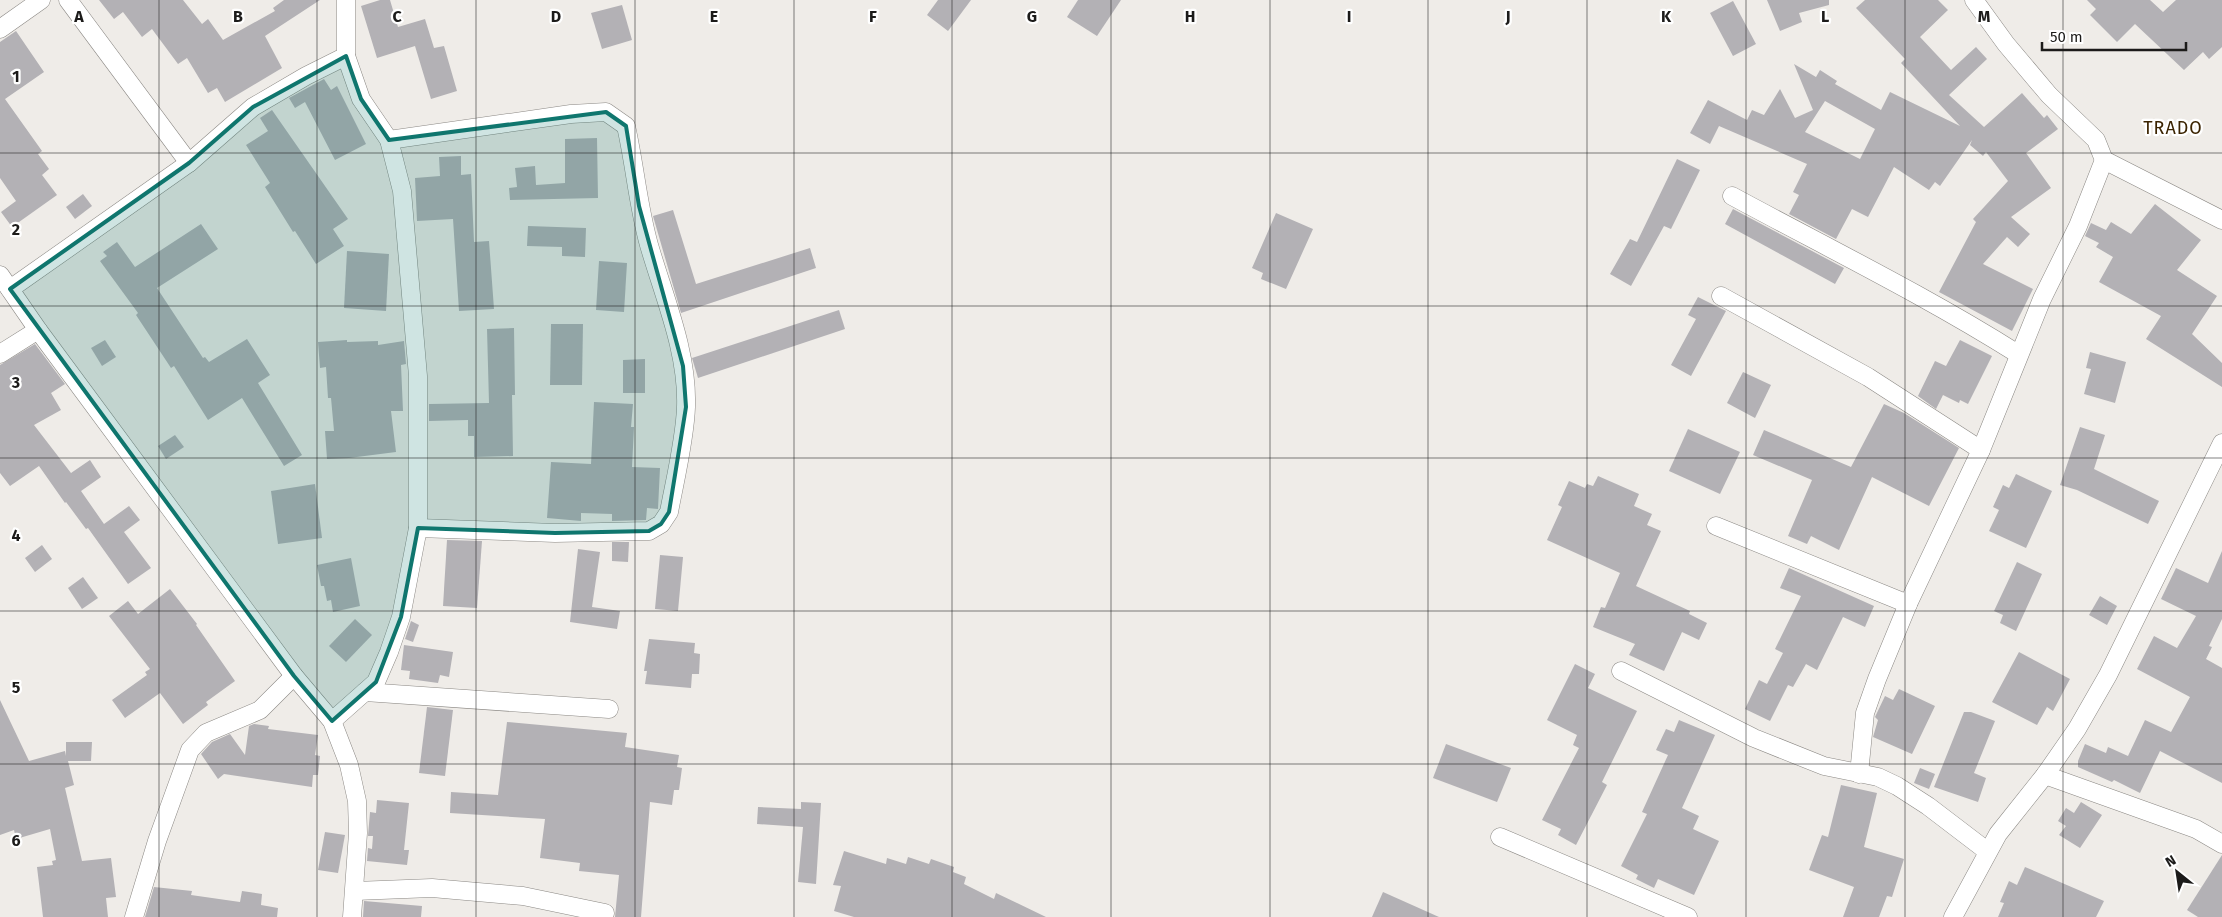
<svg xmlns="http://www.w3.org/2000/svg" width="2222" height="917" font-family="'Fira Sans',sans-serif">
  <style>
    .building { fill: #b3b1b5; fill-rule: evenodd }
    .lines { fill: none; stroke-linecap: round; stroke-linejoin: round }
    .street-casing { stroke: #8b8884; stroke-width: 19 }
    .street { stroke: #fff; stroke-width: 18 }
    .marked { fill: #0f766e; fill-opacity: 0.2; stroke: #0f766e; stroke-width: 4; stroke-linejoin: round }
    .grid { fill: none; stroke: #1c1b1a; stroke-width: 1; stroke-opacity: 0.55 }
    .labels { text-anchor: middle; stroke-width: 4.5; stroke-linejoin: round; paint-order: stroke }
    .quarter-label { font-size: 18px; letter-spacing: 1px; fill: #3b2301; stroke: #fff }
    .grid-label { font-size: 16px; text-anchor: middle; font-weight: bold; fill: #1c1b1a; stroke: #fff; stroke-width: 4.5; stroke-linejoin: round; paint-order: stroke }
  </style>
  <rect width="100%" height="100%" fill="#efece8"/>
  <!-- building -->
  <g class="building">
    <path d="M99 0H183L202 24 208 19 223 40 275 11 273 8 284 0H320L265 36 282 68 225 102 217 88 208 93 187 58 178 64 152 29 142 37 123 12 114 19Z"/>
    <path d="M380 0H390L398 27 425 19 434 48 444 46 457 91 431 99 415 46 377 58 361 6Z"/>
    <path d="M938 0H971L948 31 927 15Z"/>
    <path d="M1078 0H1121L1097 36 1067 17Z"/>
    <path d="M1767 0H1829V5L1799 13 1802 22 1780 31Z"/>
    <path d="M1865 0H1938L1948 10 1920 37 1951 70 1976 47 1987 59 1949 95 1984 127 2022 93 2044 118 2047 115 2058 129 2026 153 2051 188 2011 217 2030 234 2018 247 2007 237 1983 264 2033 289 2012 331 1939 292 1976 222 1973 219 2008 181 1986 152 1983 156 1970 145 1972 140 1940 186 1935 182 1929 190 1894 167 1868 217 1852 209 1836 239 1789 214 1799 195 1793 192 1807 164 1719 126 1710 144 1690 133 1708 100 1747 120 1752 110 1764 115 1780 89 1795 118 1813 110 1794 64 1816 77 1820 70 1837 81 1835 84 1881 110 1890 92 1960 126 1901 63 1905 59 1856 8ZM1825 101 1875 129 1860 159 1805 132Z"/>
    <path d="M2087 0H2150L2163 12 2176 0H2222V47L2209 59 2203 52 2184 70 2135 24 2117 42 2090 15 2096 9Z"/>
    <path d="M1733 1 1756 44 1733 56 1710 13Z"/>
    <path d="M622 5 632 40 602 49 591 13Z"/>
    <path d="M16 31 44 72 5 99 42 151 38 154 49 169 42 175 57 195 12 227 1 212 16 201 0 178V42Z"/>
    <path d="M324 79 331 90 337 86 366 144 335 160 305 102 295 108 289 98Z"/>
    <path d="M272 110 348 219 333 229 344 246 316 264 295 231 293 232 265 187 270 183 246 145 268 131 260 118Z"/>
    <path d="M597 138 598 198 510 200 509 188 517 187 515 168 535 166 536 185 565 183V139Z"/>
    <path d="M461 156V175L471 174 474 242 489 241 494 309 459 311 453 219 417 221 415 178 440 176 439 157Z"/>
    <path d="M1677 159 1700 170 1671 229 1664 226 1631 286 1610 274 1630 239 1637 242Z"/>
    <path d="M83 194 92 206 75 219 66 207Z"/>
    <path d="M2155 204 2201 240 2177 270 2217 296 2192 334 2222 363V387L2146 339 2161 316 2099 282 2113 257 2096 247 2099 243 2085 236 2091 223 2106 230 2111 222 2131 234Z"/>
    <path d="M1733 209 1844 268 1835 284 1725 224Z"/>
    <path d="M673 210 696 284 810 248 816 268 681 313 653 216Z"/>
    <path d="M1276 213 1313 229 1286 289 1261 279 1263 273 1252 268Z"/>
    <path d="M201 224 218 249 157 288 203 358 205 357 209 362 247 339 270 375 258 383 302 455 284 466 242 398 208 420 174 366 171 368 136 315 138 313 100 261 107 256 103 252 117 242 135 267Z"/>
    <path d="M528 226 586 228 585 257 562 256V247L527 246Z"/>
    <path d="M347 251 389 254 386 311 344 308Z"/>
    <path d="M599 261 627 263 624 312 596 310Z"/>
    <path d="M1698 297 1726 311 1691 376 1671 365 1696 319 1688 315Z"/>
    <path d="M839 310 845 329 698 378 692 358Z"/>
    <path d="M551 324H583L582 385H550Z"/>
    <path d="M514 328 515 395H512L513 456 474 457V436H468V420L429 421V404L489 403 487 329Z"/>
    <path d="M105 340 116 357 102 366 91 348Z"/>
    <path d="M347 340V342L378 341V345L404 341 406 364 401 365 403 411H391L396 452 349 458 327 459 325 431H334L331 398H328L326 367 320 368 318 342Z"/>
    <path d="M1960 340 1992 356 1968 404 1960 400 1959 403 1943 395 1936 409 1918 396 1935 361 1946 366Z"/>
    <path d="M35 344 65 384 51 393 61 410 34 425 71 473 90 460 101 477 81 491 104 524 129 506 140 520 124 532 151 568 128 584 88 528 86 529 66 502 65 503 39 466 10 486 0 473V365Z"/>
    <path d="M2090 352 2126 362 2115 403 2084 394 2091 369 2086 368Z"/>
    <path d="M645 359V393H623V360Z"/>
    <path d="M1743 372 1771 385 1755 418 1727 403Z"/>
    <path d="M594 402 633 404 631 427H634L632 467 660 468 658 509 647 508 646 520 612 521V514L581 513V521L547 518 551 462 591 464Z"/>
    <path d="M1884 404 1904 413 1959 448 1929 506 1872 477 1839 550 1811 536 1807 544 1788 536 1812 480 1753 455 1764 430 1851 467Z"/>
    <path d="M2080 427 2105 435 2094 469 2159 501 2148 524 2077 490 2060 485Z"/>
    <path d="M1688 429 1740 452 1720 494 1669 471Z"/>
    <path d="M175 435 184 447 166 459 158 446Z"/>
    <path d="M2016 474 2052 491 2026 548 1989 531 1999 510 1993 507 2003 485 2009 488Z"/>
    <path d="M1598 476 1639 494 1634 506 1652 514 1647 525 1661 531 1636 586 1690 611 1689 614 1707 623 1699 640 1682 632 1664 671 1629 655 1635 644 1593 627 1601 607 1605 608 1620 573 1547 540 1562 507 1558 505 1569 481 1585 488 1587 484 1593 486Z"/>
    <path d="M315 484 322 538 278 544 271 491Z"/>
    <path d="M447 540 482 541 477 608 443 606Z"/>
    <path d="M612 542H629L628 562 612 561Z"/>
    <path d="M42 545 52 559 35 572 25 558Z"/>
    <path d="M578 549 600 552 592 607 620 611 617 629 570 622Z"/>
    <path d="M2222 551V619L2209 646 2212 647 2206 659 2222 668V783L2160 751 2140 793 2114 780 2112 782 2078 767V761L2085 744 2106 753 2108 747 2128 756 2145 720 2171 732 2190 697 2137 669 2154 636 2177 648 2196 616 2161 599 2176 568 2208 583Z"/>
    <path d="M660 555 683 557 678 611 655 609Z"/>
    <path d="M351 558 360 606 333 612 331 600 327 601 324 586H321L317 565Z"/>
    <path d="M2017 562 2042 574 2016 631 2000 623 2003 615 1994 611Z"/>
    <path d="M1789 568 1874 606 1865 627 1843 617 1817 670 1806 664 1793 687 1788 685 1770 721 1745 709 1759 680 1767 684 1783 653 1775 649 1801 596 1780 588Z"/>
    <path d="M83 577 98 598 82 609 68 588Z"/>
    <path d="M170 589 197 624 196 625 235 681 206 702 208 705 183 724 160 693 125 718 112 700 147 675 145 672 150 669 109 616 128 601 138 614Z"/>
    <path d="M2100 596 2117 606 2107 625 2089 615Z"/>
    <path d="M355 619 372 635 346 662 329 646Z"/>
    <path d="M411 621 419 625 413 642 405 639Z"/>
    <path d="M649 639 695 643 694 653 700 654 699 674H692L691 688 645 684 647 671H644Z"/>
    <path d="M404 645 453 652 449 677 440 675 438 683 409 679 410 671 401 670Z"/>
    <path d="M2019 652 2070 679 2053 711 2047 707 2037 725 1992 702Z"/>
    <path d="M1575 664 1595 674 1588 688 1637 711 1602 782 1607 785 1576 845 1558 835 1561 829 1542 820 1579 748 1573 745 1577 735 1547 720Z"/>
    <path d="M1899 689 1935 706 1912 754 1873 737 1878 720 1875 717 1885 696 1893 700Z"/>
    <path d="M0 700 29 761 65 751 66 756V742H92L91 761H68L74 785 65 788 82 861 111 858 116 897 106 898 108 917H43L37 867 53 865 52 861 56 860 50 829 16 839 14 830 0 835Z"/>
    <path d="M427 707 453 710 445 776 419 773Z"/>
    <path d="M1964 712H1971L1995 721 1974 773 1986 778 1978 802 1934 787Z"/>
    <path d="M1679 720 1715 735 1682 808 1699 816 1693 829 1719 841 1694 895 1658 879 1654 888 1636 879 1638 875 1621 866 1647 814 1642 812 1668 755 1656 750 1666 729 1674 732Z"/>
    <path d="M507 722 627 733 625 747 679 755 677 767 682 768 679 790H674L672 805 650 802 641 917H615L619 875 579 871 580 863 540 858 545 819 450 813 451 792 498 795Z"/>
    <path d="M254 724 269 726 268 729 318 735 315 755 320 756 318 775H313L312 787 224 774 218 779 201 754 212 742 230 734 245 755 249 726Z"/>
    <path d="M1446 744 1511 768 1497 802 1433 778Z"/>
    <path d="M1920 768 1935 774 1929 789 1914 783Z"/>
    <path d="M1841 785 1877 793 1864 847 1904 859 1892 897 1887 896 1879 917H1843L1854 887 1809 870 1822 835 1828 837Z"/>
    <path d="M377 800 409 803 404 850H409L407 865 367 861 368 848 372 849 373 836H368L370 812 376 813Z"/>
    <path d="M801 802 821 803 816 884 798 882 803 827 757 824 758 807 801 809Z"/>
    <path d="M2081 802 2102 815 2080 848 2059 835 2066 826 2058 821 2066 808 2074 813Z"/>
    <path d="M325 832 345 835 338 873 318 870Z"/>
    <path d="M844 851 886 864 887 858 906 864 908 857 929 864 931 859 954 867 953 872 966 877 964 884 994 899 996 893 1046 917H854L834 911 841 886 833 885Z"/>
    <path d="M2222 855V917H2198L2187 910Z"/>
    <path d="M2025 867 2104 901 2096 917H1998L2004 903 2000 902 2009 881 2017 885Z"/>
    <path d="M154 887 192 891 191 895 240 902 242 891 262 894 261 905 278 908 277 917H145Z"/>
    <path d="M1383 892 1439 917H1372Z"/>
    <path d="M364 901 422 906 421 917H363Z"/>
  </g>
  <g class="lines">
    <!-- street casing -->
    <g class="street-casing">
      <g id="street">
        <path d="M68 0 189 163"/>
        <path d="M1974 0 2006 44 2049 95 2096 140 2104 160 2222 220"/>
        <path d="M0 29 41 0"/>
        <path d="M389 140 571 114 606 112 626 126C635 166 638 206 649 245 664 297 688 352 686 407 685 439 675 480 669 512L661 524 649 531 555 533 418 528"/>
        <path d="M1732 196C1828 248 1926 296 2018 354"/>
        <path d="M0 275 38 330 294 676 332 721 349 765 357 801 358 833 352 917"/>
        <path d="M10 289 189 163 253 107 306 76 346 56"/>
        <path d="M1721 296 1868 377 1981 450"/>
        <path d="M0 354 38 330"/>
        <path d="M1716 526 1908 604"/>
        <path d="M1621 671 1754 738 1824 766 1878 777 1897 786 1928 806 1987 851"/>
        <path d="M365 692 609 709"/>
        <path d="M332 721 376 682 389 652 401 617 418 528V376L402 191 389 140 361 99 346 56V0"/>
        <path d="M1859 774 1865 713 1877 679 1908 604 1981 450 2042 299 2078 226 2104 160"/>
        <path d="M2045 775 2196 829 2222 844"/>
        <path d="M1500 837 1688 917"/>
        <path d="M355 891 432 888 523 896 605 913"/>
        <path d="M134 917 157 841 190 750 206 733 260 710 294 676"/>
        <path d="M1953 917 1998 834 2045 775 2077 729 2108 675 2222 443"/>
      </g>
    </g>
    <!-- street -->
    <use href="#street" class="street"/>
  </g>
  <!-- marked area -->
  <path class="marked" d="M346 56 361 99 389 140 606 112 626 126 639 206 683 366 686 407 669 512 661 524 649 531 555 533 418 528 401 617 376 682 332 721 294 676 10 289 189 163 253 107Z"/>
  <!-- grid -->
  <path class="grid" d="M159 0V917M317 0V917M476 0V917M635 0V917M794 0V917M952 0V917M1111 0V917M1270 0V917M1428 0V917M1587 0V917M1746 0V917M1905 0V917M2063 0V917M0 153H2222M0 306H2222M0 458H2222M0 611H2222M0 764H2222"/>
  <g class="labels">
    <!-- quarter labels -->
    <g class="quarter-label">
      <text x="2173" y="134">TRADO</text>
    </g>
  </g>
  <g class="grid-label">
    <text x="79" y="22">A</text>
    <text x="238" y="22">B</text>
    <text x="397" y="22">C</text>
    <text x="556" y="22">D</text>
    <text x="714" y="22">E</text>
    <text x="873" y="22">F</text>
    <text x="1032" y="22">G</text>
    <text x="1190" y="22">H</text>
    <text x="1349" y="22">I</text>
    <text x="1508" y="22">J</text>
    <text x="1666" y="22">K</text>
    <text x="1825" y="22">L</text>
    <text x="1984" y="22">M</text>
    <text x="16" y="82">1</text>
    <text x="16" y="235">2</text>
    <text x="16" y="388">3</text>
    <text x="16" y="541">4</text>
    <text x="16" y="693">5</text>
    <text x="16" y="846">6</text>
  </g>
  <!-- north arrow -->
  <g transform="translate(2177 872) rotate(330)" stroke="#ffffff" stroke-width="4" paint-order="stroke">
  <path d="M0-4L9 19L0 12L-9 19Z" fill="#1c1b1a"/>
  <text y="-8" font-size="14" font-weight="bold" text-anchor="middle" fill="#1c1b1a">N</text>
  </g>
  <!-- scale -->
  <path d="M2042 42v8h144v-8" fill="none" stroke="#1c1b1a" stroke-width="2.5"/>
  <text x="2050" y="42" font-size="15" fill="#1c1b1a" stroke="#ffffff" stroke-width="4" paint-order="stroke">50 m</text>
</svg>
